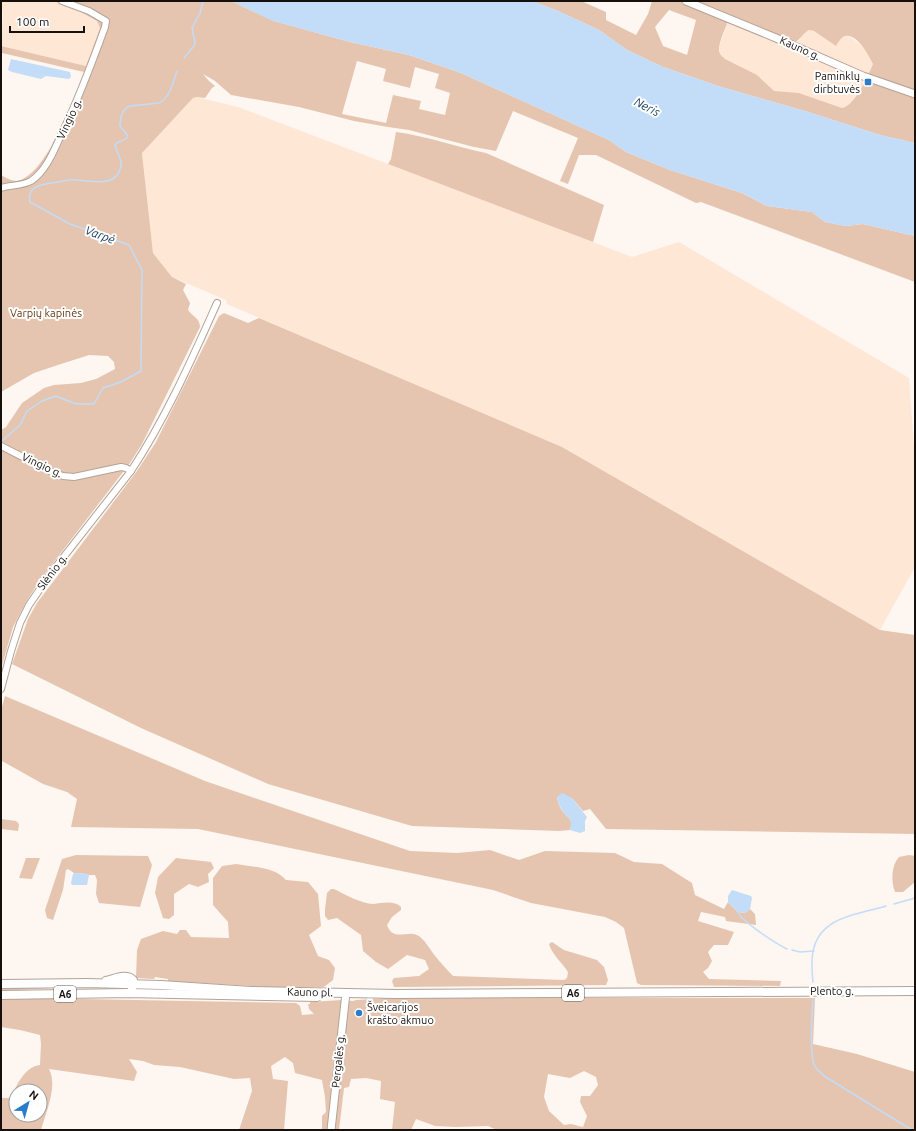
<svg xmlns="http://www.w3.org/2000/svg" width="916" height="1131" font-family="Ubuntu,sans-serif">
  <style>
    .built { fill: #ffe7d6 }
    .green { fill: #e5c5af; fill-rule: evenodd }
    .water { fill: #c3dcf8 }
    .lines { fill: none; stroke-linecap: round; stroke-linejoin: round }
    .stream { stroke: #c3dcf8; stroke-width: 1.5 }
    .minor-casing { stroke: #b3a398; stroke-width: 8 }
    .major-casing { stroke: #b3a398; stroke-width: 9 }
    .highway-casing { stroke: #b3a398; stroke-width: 10 }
    .minor { stroke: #fff; stroke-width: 6 }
    .major { stroke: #fff; stroke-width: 7 }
    .highway { stroke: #fff; stroke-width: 8 }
    .poi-dot { fill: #2a7dcb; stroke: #fff; stroke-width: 1.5 }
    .labels { text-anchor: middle; stroke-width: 4; stroke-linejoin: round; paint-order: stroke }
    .shield { fill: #fff; stroke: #5b5855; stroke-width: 1 }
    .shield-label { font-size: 10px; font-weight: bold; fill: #15100c }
    .street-label { font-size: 11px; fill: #15100c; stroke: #fff }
    .poi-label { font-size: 11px; fill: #15100c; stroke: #fff; text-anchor: end }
    .park-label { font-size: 11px; fill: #653b17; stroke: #fff }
    .water-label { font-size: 12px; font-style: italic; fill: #11365b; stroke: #fff }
  </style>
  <rect width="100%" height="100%" fill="#fdf6f1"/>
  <!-- built -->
  <g class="built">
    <path d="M1 1H53L73 8 97 21 100 28 86 66 1 46 3 13 1 12Z"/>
    <path d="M730 16 799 40 805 32 809 30 814 31 836 46 842 37 845 36 851 37 866 50 873 64 863 85 849 105 845 107 842 108 799 93 774 92 769 88 761 78 725 59 721 55 719 50 720 44Z"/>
    <path d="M197 97 238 107 632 257 679 242 909 378 915 462V567L880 630 562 447 227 304 226 300 172 277 153 253 142 152 193 98Z"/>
  </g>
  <!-- green -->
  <g class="green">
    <path d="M53 1H231L274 21 350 42 409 55 461 73 609 140 626 152 670 170 742 193 767 206 812 212 825 222 846 226 863 224 915 236V282L701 202 696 203 596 155H579L568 184 560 181 578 138 513 111 496 151 474 147 409 130 388 127 354 121 299 107 231 95 215 81 203 74 209 81 215 86 212 88 205 98 197 97 193 98 142 153 153 253 172 277 186 284 183 290 190 303 188 310C192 316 200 318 200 327L142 444 130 463 40 580 26 602 13 627 1 669V430L6 427 22 403 44 388 54 385 81 383 96 379 115 369 114 362 108 356 89 355 61 364 34 373 1 392V175C7 178 14 183 21 180 49 168 74 99 84 72L2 53 1 52V46L86 66 100 28 97 21 73 8ZM357 61 386 69 383 81 410 88 415 67 439 74 435 88 450 93 445 115 419 109 421 101 393 95 386 123 342 114Z"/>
    <path d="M532 1H581L606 12V20L636 35 648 14 652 1H915V143L880 135 805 111 718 86 663 67 627 50 599 30 558 11ZM669 10 696 20 687 55 663 46 655 27ZM730 16 795 42C801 39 803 33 809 30L814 31 836 46C838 43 841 37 845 36 858 34 868 55 873 64 868 75 855 106 842 108L799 93 774 91 757 75 725 59C723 57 720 55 719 51 718 43 727 25 730 16Z"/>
    <path d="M396 132C427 136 456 147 486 153L604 205 593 242 388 164 391 159Z"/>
    <path d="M224 313 248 323 259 318 562 447 880 630 915 635V834L606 829 590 809 583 811 572 798 557 797C558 802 560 809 564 813 570 820 573 819 570 830L559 831 412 826 268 784 141 728 12 664 28 619 37 603 137 471 156 442 219 316Z"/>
    <path d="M5 696 205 781 410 851 457 853 490 850 519 860 545 851 615 853 634 862 662 864 692 883 695 895 724 909 728 902 738 912 745 913 750 909 755 914 756 925 726 921 725 917 701 912 698 921 734 932 728 945H714L708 952 712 961 708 968 703 972 709 979 781 981 780 986 641 985 637 983 624 928 616 922 605 917 531 903 493 890 198 829 71 827 77 799 67 792 43 784 2 761 1 764V710Z"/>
    <path d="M1 819 16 821 19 824 18 831 1 829Z"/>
    <path d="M76 855 148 856 152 865 140 907 99 903 96 894 97 880 95 875H89L87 874 74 873 68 869 66 870 63 890 53 920 47 918 45 910 62 859Z"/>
    <path d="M909 855 915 856V882L903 892H895C891 882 891 865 899 857Z"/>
    <path d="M26 858H40L32 879 19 878Z"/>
    <path d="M176 858 211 862 214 868 208 874 209 882 198 887 189 884 174 894V915L169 919 163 918 155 893 158 877Z"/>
    <path d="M236 864C253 867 275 867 286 880L308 882 318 894 321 926 309 935 318 956 329 960 335 968 333 980 324 987 283 988 168 981V979L155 977 154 979 136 978 137 950 141 939 163 931 177 934 180 930H186L191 937 229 938 228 922 213 905V878L222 866Z"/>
    <path d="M331 889H334C344 894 362 904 373 904 383 903 394 900 401 907V910L392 917 387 925C393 942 407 930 417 935 425 939 430 950 436 957 441 963 447 970 453 976L564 980 567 978 568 972C562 962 552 955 549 944L552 942 564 950 597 960 604 967 608 980 606 985 394 987 392 981 394 978 419 976 429 969 425 960 407 955 388 969 376 962 363 951 361 935 337 918 328 920 325 916V909L327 893Z"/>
    <path d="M125 986 126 988H51L1 991V987Z"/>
    <path d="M391 998H815L813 1044 857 1054 915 1072V1130H497L488 1126 456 1127 435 1126 416 1119 411 1130H392L395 1102 380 1099 381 1081 366 1078 351 1079 349 1087 344 1088 339 1130H322V1116L326 1112 325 1097 322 1080 295 1073 293 1063 285 1057 271 1066 273 1079 288 1081 284 1130H239L252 1091 250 1078 234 1079 180 1067 154 1065 143 1061 129 1059 137 1072 134 1081 49 1069C58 1086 46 1112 41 1130H1V1098H11C16 1086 25 1066 40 1065L41 1044 40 1035 20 1030 1 1027V999H81L296 1003 300 1006 302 1015 314 1014 309 1009 308 1004H310V1002L342 1000 353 1001 356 1000ZM584 1071 596 1077 598 1085 590 1096H581L580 1102 587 1116 583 1127 571 1124 564 1125 549 1111 544 1097 548 1074 570 1078ZM16 1091H40V1115H16Z"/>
  </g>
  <!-- water -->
  <g class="water">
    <path d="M231 1H532L558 11 599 30 627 50 663 67 718 86 805 111 880 135 915 143V236L863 224 846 226 825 222 812 212 767 206 742 193 670 170 626 152 609 140 461 73 409 55 350 42 273 21Z"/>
    <path d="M11 59 70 72 71 77 69 79 46 76 41 79 12 72 8 70Z"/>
    <path d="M562 793 572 798 587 817 585 821V831L580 833 570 830C573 818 570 820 564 813 560 808 558 802 557 797Z"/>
    <path d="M74 873 87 874 89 875 87 885H72L71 883 73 874Z"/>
    <path d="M732 890 751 896 752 898 750 909 745 913 738 912 728 902V896Z"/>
  </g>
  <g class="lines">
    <!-- stream -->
    <g class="stream">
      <path d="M184 58 194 46 195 42 192 28 200 13 203 1"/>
      <path d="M2 441 20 425 27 411 42 401 56 396 76 404H94L103 388 121 382 141 371 142 270 129 245 70 224 30 202C26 184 46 184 58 182 64 181 71 179 77 180 92 181 117 188 121 166 122 159 117 153 115 145 118 140 125 142 128 136L120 126C120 118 122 109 130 106L159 103C170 98 173 82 177 71"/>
      <path d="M894 904 915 898"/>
      <path d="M738 912C742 922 777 944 787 949"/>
      <path d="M792 950 800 952 814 951"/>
      <path d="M813 982C812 975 812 967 812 960 814 917 853 916 886 906"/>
      <path d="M813 999C812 1015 809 1051 814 1064 816 1069 820 1072 824 1076L912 1130"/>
    </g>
    <!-- minor casing -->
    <g class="minor-casing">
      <g id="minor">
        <path d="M1 188C10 185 22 186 31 181 47 170 54 150 62 133 79 98 92 63 105 27L106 21 89 11 62 1"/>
        <path d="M1 446 52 472 63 476 74 477 121 467 126 468 131 471"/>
        <path d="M1 689 11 651 20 623 29 605 51 573 131 471C166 418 191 361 217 303"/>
      </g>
    </g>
    <!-- major casing -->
    <g class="major-casing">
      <g id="major">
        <path d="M686 1 776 38 863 76 915 94"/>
        <path d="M331 1130 346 993"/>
      </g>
    </g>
    <!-- highway casing -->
    <g class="highway-casing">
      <g id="highway">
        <path d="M106 981C115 979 126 973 133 980L132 988"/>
        <path d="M1 984 87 983 161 985 251 991 395 994 915 991"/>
        <path d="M1 995 128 993 317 997"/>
      </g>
    </g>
    <!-- minor -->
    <use href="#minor" class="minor"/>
    <!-- major -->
    <use href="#major" class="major"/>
    <!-- highway -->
    <use href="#highway" class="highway"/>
  </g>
  <!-- markers -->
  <g class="poi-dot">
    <rect x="864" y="78" width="8" height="8" rx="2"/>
    <circle cx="359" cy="1013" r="4"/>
  </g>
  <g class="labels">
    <!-- shield labels -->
    <g class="shield">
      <rect x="562" y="985" width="22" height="16" rx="3"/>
      <rect x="54" y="986" width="22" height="16" rx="3"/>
    </g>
    <g class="shield-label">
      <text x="573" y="997">A6</text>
      <text x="65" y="998">A6</text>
    </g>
    <!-- street labels -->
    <g class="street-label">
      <text transform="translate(800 48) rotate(24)" y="4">Kauno g.</text>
      <text transform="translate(69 119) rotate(-65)" y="4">Vingio g.</text>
      <text transform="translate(42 465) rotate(25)" y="4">Vingio g.</text>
      <text transform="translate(52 572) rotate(-53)" y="4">Slėnio g.</text>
      <text x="832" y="995">Plento g.</text>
      <text transform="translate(310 992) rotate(1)" y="4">Kauno pl.</text>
      <text transform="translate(338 1061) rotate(-84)" y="4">Pergalės g.</text>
    </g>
    <!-- poi labels -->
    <g class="poi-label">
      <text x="860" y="80">Paminklų<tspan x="860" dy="13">dirbtuvės</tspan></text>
      <text x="367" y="1011" text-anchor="start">Šveicarijos<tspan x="367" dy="13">krašto akmuo</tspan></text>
    </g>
    <!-- park labels -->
    <g class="park-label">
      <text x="46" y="317">Varpių kapinės</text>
    </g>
    <!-- water labels -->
    <g class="water-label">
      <text transform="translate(647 107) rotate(27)" y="4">Neris</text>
      <text transform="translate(100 235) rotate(20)" y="4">Varpė</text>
    </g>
  </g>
  <!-- border -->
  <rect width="916" height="1131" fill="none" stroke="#15100c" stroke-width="4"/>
  <!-- north arrow -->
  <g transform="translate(28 1103) rotate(37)"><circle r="19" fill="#ffffff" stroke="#a19f9e"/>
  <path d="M0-3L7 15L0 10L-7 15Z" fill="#2a7dcb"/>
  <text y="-6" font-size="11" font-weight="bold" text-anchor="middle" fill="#15100c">N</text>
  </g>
  <!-- scale -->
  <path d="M10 26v6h74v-6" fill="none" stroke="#15100c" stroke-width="2"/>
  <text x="16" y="26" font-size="12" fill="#15100c" stroke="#ffffff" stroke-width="3" paint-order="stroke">100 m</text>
</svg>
